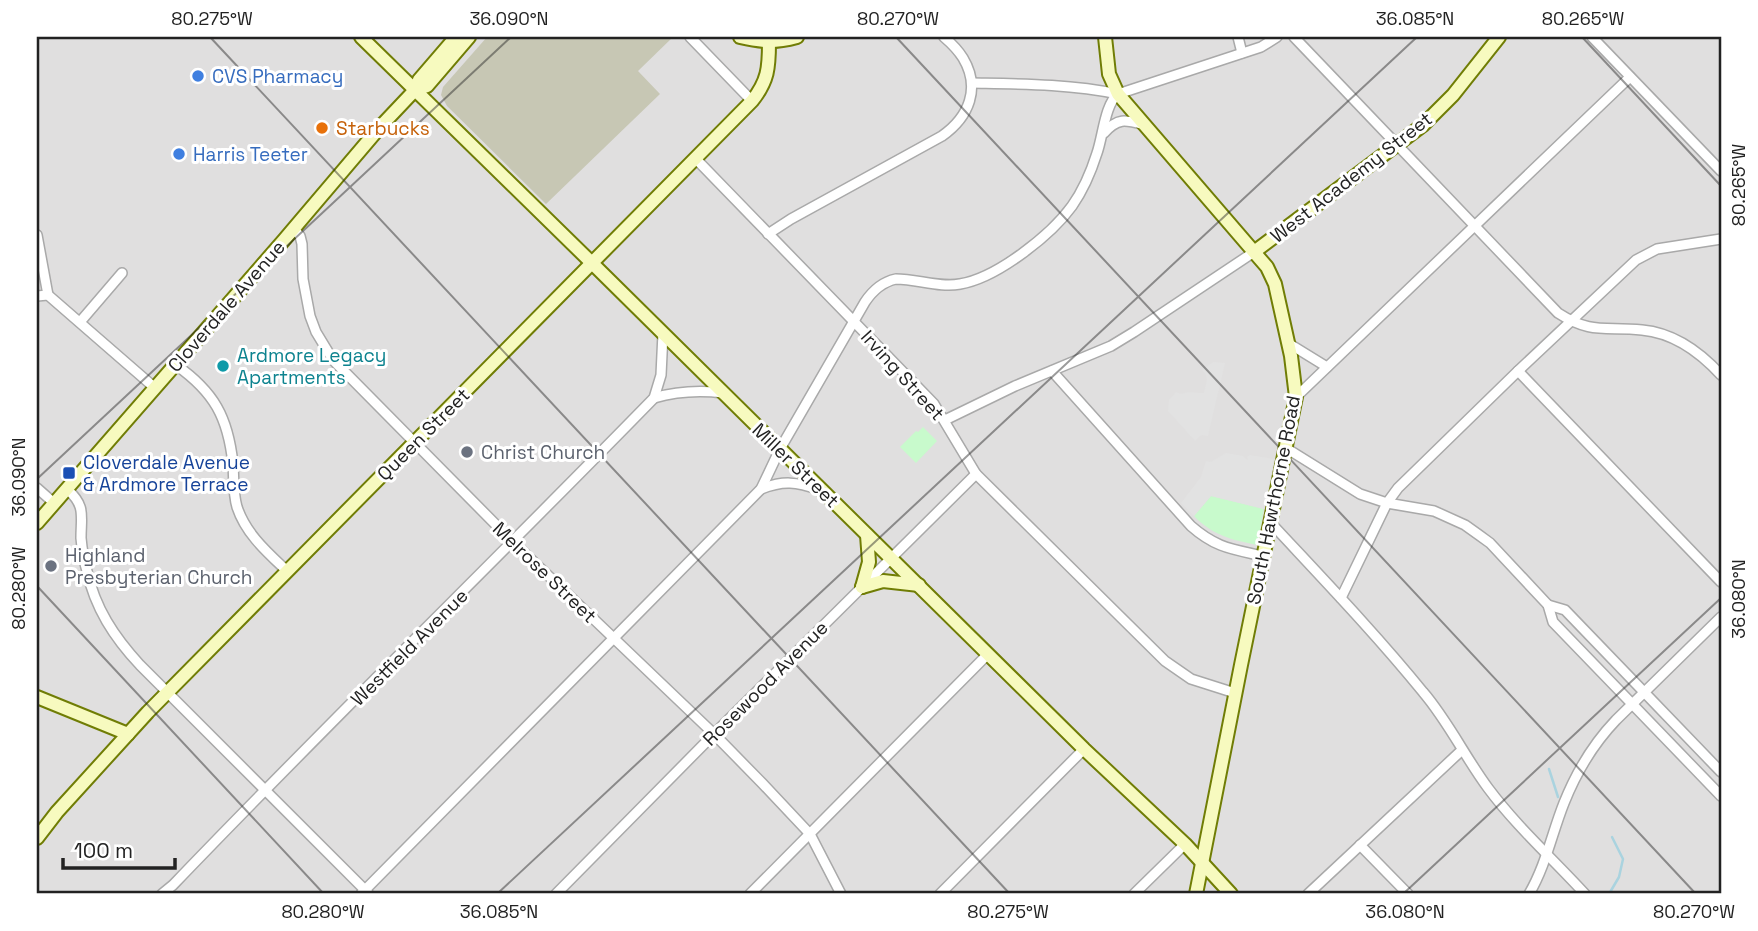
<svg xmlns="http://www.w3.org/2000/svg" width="1758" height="931" font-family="'Space Grotesk',sans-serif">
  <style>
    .residential { fill: #e0dfdf }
    .construction { fill: #c7c7b4 }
    .park { fill: #c8facc }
    .parking { fill: #e2e2e2 }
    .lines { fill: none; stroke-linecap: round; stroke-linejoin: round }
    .stream { stroke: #aad3df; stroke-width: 2.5 }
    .street-casing { stroke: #a9a9a9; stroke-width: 12 }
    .secondary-casing { stroke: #707d05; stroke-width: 16 }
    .street { stroke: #fff; stroke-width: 9 }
    .secondary { stroke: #f7fabf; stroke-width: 12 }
    .ticks { fill: none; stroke: #222; stroke-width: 2; stroke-opacity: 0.45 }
    .shop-dot { fill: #3f7fe0; stroke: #fff; stroke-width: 2.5 }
    .food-dot { fill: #e8710a; stroke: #fff; stroke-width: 2.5 }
    .culture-dot { fill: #0f9aa8; stroke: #fff; stroke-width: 2.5 }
    .worship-dot { fill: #6b7280; stroke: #fff; stroke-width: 2.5 }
    .transit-dot { fill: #1a4fb4; stroke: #fff; stroke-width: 2.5 }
    .labels { text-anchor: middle; stroke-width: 6; stroke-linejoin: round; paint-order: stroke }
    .shop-label { font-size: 19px; fill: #366cbe; stroke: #fff; text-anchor: start }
    .food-label { font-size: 19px; fill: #c56008; stroke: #fff; text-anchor: start }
    .street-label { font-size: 19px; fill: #222; stroke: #fff }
    .culture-label { font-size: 19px; fill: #0d838f; stroke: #fff; text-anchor: start }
    .worship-label { font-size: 19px; fill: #5b616d; stroke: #fff; text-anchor: start }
    .transit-label { font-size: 19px; fill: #164399; stroke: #fff; text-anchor: start }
    .neatline { fill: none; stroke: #222; stroke-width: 2.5 }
    .ticks-label { font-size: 18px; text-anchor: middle; fill: #222 }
  </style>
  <rect width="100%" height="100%" fill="#f2efe9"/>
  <!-- residential -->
  <rect class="residential" x="37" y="37" width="1684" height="857"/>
  <!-- construction -->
  <path class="construction" d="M487 37H673L638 71 660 94 546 204 447 106 441 95 443 87Z"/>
  <!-- park -->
  <g class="park">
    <path d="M923 427 937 441 916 463 900 447 916 431 918 432Z"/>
    <path d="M1211 496 1264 509 1257 545C1232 540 1212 535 1194 516Z"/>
  </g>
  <!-- parking -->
  <g class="parking">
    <path d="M1213 362 1225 363 1208 436 1201 435 1195 441 1168 411 1169 400 1176 392 1181 394 1189 392 1204 393 1207 379 1206 375 1202 370Z"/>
    <path d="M1226 453 1243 456 1247 460 1248 459 1247 457 1250 455 1274 459 1264 509 1211 496 1194 516 1181 503 1201 477 1206 461 1211 462Z"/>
  </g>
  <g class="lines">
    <!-- stream -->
    <g class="stream">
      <path d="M1549 769 1558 797"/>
      <path d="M1609 894 1619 877 1623 859 1612 837"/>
    </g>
    <!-- street casing -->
    <g class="street-casing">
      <g id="street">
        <path d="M690 37 752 101"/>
        <path d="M1238 37 1242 53"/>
        <path d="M1294 37 1558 313C1592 335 1606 326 1642 330 1675 333 1700 352 1721 375"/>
        <path d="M1592 37 1721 171"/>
        <path d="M972 83C1020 84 1070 84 1118 94"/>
        <path d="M1104 133C1118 117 1126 120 1145 125"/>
        <path d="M695 158 934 404 976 474 1165 661 1191 679 1235 693"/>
        <path d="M293 228 300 236 302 244 303 279 310 316 316 332 333 360 513 542 714 734 762 783 810 834 841 894"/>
        <path d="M768 234 791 219 942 136C969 117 981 88 963 58 958 50 951 43 944 37"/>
        <path d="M37 235 48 295"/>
        <path d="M37 296 48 295 155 388"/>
        <path d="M80 322 122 273"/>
        <path d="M1288 343 1327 367"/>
        <path d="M176 365C214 392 228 417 233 464 234 478 233 494 237 507 246 534 267 552 287 571"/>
        <path d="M1052 371 1191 526C1216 548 1232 549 1263 556"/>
        <path d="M1518 371 1721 582"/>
        <path d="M1296 397 1630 77"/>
        <path d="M654 398C678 391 698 390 723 393"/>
        <path d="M945 420 1015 386 1111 346 1134 332 1254 252"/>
        <path d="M1286 448 1360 494 1387 503 1434 511 1465 525 1479 535 1490 543 1548 605 1553 622 1721 796"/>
        <path d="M37 488 54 503"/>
        <path d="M67 489C86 506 81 515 81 538 82 549 84 561 87 571 95 608 114 637 140 665L368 893"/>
        <path d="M761 489C784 480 796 482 820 490"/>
        <path d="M1270 522C1322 578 1375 633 1423 692 1448 721 1465 757 1488 788 1517 827 1553 859 1585 894"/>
        <path d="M1341 598 1387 503 1398 488 1518 371 1636 260 1657 249 1721 239"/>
        <path d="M1548 605 1565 610 1721 772"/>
        <path d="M1360 845 1408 894"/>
        <path d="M162 894 173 885C331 720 495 561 654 398L661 375 663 333"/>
        <path d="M361 894 761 489 780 449 865 302C873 290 882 282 896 279 917 279 940 288 960 284 997 278 1051 235 1072 206 1084 189 1091 172 1097 153 1103 136 1105 104 1118 94L1261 47 1277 37"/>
        <path d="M556 894 714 734 976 474"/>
        <path d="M750 894 988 654"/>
        <path d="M940 894 1084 749"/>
        <path d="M1134 894 1185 844"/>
        <path d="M1308 894 1462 750"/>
        <path d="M1529 894C1546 865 1552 833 1564 803 1576 773 1594 743 1616 720L1721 617"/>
      </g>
    </g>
    <!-- secondary casing -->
    <g class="secondary-casing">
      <g id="secondary">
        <path d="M361 37 597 268 1084 749 1185 844 1231 894"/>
        <path d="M740 37C761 42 775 43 797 37"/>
        <path d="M1105 37 1109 74 1118 94 1254 252 1267 267 1275 284 1291 356 1296 397 1241 665 1196 894"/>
        <path d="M415 90 427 86 469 37"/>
        <path d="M1254 252 1423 125 1453 95 1499 37"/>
        <path d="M37 523 284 240 380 127 415 90 419 80 456 37"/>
        <path d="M862 587 883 581 919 585"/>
        <path d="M862 587 869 562 867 535"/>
        <path d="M37 697 128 734"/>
        <path d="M37 838 57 812 148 712 752 101C768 81 769 68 769 42"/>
      </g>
    </g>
    <!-- street -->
    <use href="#street" class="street"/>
    <!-- secondary -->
    <use href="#secondary" class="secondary"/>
  </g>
  <!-- ticks -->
  <path class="ticks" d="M210 37 1010 894M896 37 1696 894M1582 37 1721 186M37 479 511 37M37 586 324 894M497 894 1417 37M1403 894 1721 598"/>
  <!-- markers -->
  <g class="shop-dot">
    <circle cx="198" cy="76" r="7"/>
    <circle cx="179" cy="154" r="7"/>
  </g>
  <circle class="food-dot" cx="322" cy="128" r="7"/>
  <circle class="culture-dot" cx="223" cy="366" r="7"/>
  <g class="worship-dot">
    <circle cx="467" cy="452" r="7"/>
    <circle cx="51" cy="566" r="7"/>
  </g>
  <rect class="transit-dot" x="62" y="466" width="14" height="14" rx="3.5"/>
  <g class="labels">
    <!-- shop labels -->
    <g class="shop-label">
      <text x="212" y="83">CVS Pharmacy</text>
      <text x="193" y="161">Harris Teeter</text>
    </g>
    <!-- food labels -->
    <g class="food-label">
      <text x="336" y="135">Starbucks</text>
    </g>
    <!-- street labels -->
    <g class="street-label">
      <text transform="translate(1351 177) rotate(-38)" y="7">West Academy Street</text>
      <text transform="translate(226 306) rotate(-49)" y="7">Cloverdale Avenue</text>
      <text transform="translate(903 375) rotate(48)" y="7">Irving Street</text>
      <text transform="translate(423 434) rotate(-45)" y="7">Queen Street</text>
      <text transform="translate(796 465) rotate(44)" y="7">Miller Street</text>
      <text transform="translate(1273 500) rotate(-79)" y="7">South Hawthorne Road</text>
      <text transform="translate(545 572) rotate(44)" y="7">Melrose Street</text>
      <text transform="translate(409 647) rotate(-45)" y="7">Westfield Avenue</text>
      <text transform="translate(765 683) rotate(-45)" y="7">Rosewood Avenue</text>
    </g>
    <!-- culture labels -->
    <g class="culture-label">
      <text x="237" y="362">Ardmore Legacy<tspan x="237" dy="22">Apartments</tspan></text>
    </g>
    <!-- worship labels -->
    <g class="worship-label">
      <text x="481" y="459">Christ Church</text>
      <text x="65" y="562">Highland<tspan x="65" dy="22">Presbyterian Church</tspan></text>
    </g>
    <!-- transit labels -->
    <g class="transit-label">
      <text x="83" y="469">Cloverdale Avenue<tspan x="83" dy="22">&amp; Ardmore Terrace</tspan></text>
    </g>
  </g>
  <!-- border -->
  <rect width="1758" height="931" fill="none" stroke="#ffffff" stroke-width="77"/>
  <!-- scale -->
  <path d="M63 858v10h112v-10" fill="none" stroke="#222222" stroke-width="3.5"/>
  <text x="74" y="858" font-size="21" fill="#222222" stroke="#ffffff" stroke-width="5" paint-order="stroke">100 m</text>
  <rect x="38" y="38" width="1682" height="854" class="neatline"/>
  <g class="ticks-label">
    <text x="212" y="25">80.275°W</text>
    <text x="509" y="25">36.090°N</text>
    <text x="898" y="25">80.270°W</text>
    <text x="1415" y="25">36.085°N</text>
    <text x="1583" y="25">80.265°W</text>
    <text transform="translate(1739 185) rotate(-90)" y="6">80.265°W</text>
    <text transform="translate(19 477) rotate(-90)" y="6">36.090°N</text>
    <text transform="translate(19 588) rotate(-90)" y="6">80.280°W</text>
    <text transform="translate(1739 599) rotate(-90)" y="6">36.080°N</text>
    <text x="323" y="918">80.280°W</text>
    <text x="499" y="918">36.085°N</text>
    <text x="1008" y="918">80.275°W</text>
    <text x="1405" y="918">36.080°N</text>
    <text x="1694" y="918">80.270°W</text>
  </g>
</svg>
